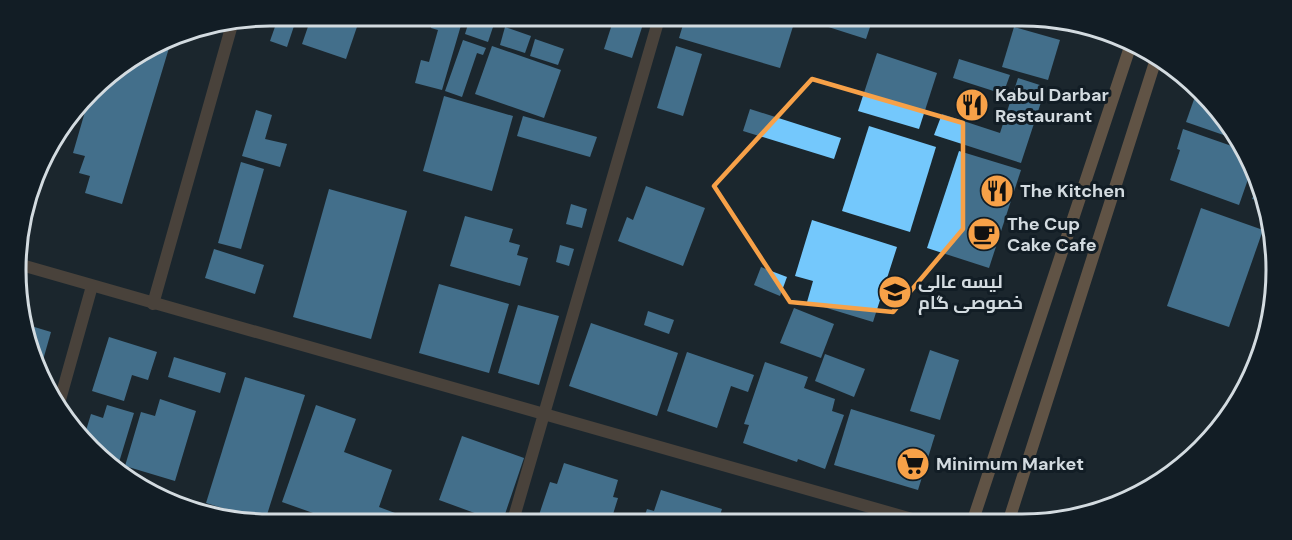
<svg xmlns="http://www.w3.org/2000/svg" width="1292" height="540" font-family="'DM Sans',Cairo,sans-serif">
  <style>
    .building { fill: #74c8fc }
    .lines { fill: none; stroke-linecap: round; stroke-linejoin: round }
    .street { stroke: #80654d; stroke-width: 12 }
    .secondary { stroke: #b48962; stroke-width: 12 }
    .marked { fill: none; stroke: #f7a148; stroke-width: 4.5; stroke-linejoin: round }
    .labels { text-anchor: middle; stroke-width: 6; stroke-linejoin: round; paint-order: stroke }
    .poi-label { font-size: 18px; font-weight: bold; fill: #d3dbe0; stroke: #121d25; text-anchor: start }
    .rim { fill: none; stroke: #d3dbe0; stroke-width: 3 }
  </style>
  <rect width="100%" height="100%" fill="#1b272e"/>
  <!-- building -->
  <g class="building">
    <path d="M312 15H361L346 59 302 44Z"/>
    <path d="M434 15H464L442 90 415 83 421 60 429 62 438 30 431 28Z"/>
    <path d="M471 15H497L488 42 465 34Z"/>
    <path d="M615 15H646L632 58 604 49Z"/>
    <path d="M686 15H777L795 20 780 68 679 38Z"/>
    <path d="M822 15H874L866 39 819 24Z"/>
    <path d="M277 21 294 26 287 47 270 41Z"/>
    <path d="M505 27 531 36 525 53 500 45Z"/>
    <path d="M1014 27 1060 40 1048 80 1002 67Z"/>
    <path d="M172 38 122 204 85 193 90 176 79 173 85 156 73 153 91 91 102 78Z"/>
    <path d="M535 39 564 49 558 65 530 56Z"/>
    <path d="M463 40 486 48 483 55 477 53 462 97 445 91Z"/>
    <path d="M492 46 561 70 544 118 475 94Z"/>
    <path d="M676 46 702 54 683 116 657 108Z"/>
    <path d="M877 53 937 73 919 129 858 111Z"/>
    <path d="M959 59 1010 75 1003 94 953 78Z"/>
    <path d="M1018 78 1046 87 1021 163 934 135 942 114 1000 133Z"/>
    <path d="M1198 88 1238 140 1186 122Z"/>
    <path d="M444 96 513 116 492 191 423 171Z"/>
    <path d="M750 109 841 138 834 159 743 131Z"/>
    <path d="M256 110 272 115 265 139 287 144 280 167 242 156Z"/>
    <path d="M523 116 597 137 590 157 517 136Z"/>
    <path d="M869 126 936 147 910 232 842 211Z"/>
    <path d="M1183 129 1246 151 1251 157 1253 165 1239 205 1170 180 1180 150 1177 149Z"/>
    <path d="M959 151 1021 170 989 268 927 248Z"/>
    <path d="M241 162 264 169 241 249 218 243Z"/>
    <path d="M1258 184 1263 202 1252 199Z"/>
    <path d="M646 186 705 208 683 266 618 241 627 217 633 220Z"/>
    <path d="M329 189 407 211 371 339 293 317Z"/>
    <path d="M571 204 587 209 582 228 566 224Z"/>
    <path d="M1201 208 1263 230 1229 327 1167 306Z"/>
    <path d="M465 216 513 229 509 242 520 245 517 255 528 258 520 286 450 266Z"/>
    <path d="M812 220 897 247 873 322 807 302 813 281 795 276Z"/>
    <path d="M560 245 574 249 569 266 556 262Z"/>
    <path d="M214 249 264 265 255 294 205 278Z"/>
    <path d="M761 267 787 277 780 296 754 285Z"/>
    <path d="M439 284 509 304 489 373 419 353Z"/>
    <path d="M518 305 559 316 539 385 498 373Z"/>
    <path d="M794 308 834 324 821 358 780 343Z"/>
    <path d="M648 311 674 320 669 334 644 325Z"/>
    <path d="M21 323 51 332 43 360 34 357Z"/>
    <path d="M591 323 678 353 657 416 569 386Z"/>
    <path d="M109 337 157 352 148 380 132 375 124 401 92 391Z"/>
    <path d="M930 350 959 360 940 420 910 411Z"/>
    <path d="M687 352 754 375 748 392 731 386 717 428 667 411Z"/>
    <path d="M825 354 865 369 854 397 815 381Z"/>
    <path d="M174 357 226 373 220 393 168 377Z"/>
    <path d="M765 362 808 377 804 388 835 399 832 411 844 415 825 469 798 459 797 462 743 443 749 425 744 424Z"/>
    <path d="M245 377 305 395 265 521 206 503Z"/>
    <path d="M160 399 196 411 175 481 125 466 141 412 155 416Z"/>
    <path d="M107 405 134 413 117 469 110 467 84 437 91 414 103 418Z"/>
    <path d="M316 405 356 419 344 452 392 470 379 507 395 513 391 525H347L282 502Z"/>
    <path d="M851 409 935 435 918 490 834 465Z"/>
    <path d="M462 436 524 458 502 523 439 500Z"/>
    <path d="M564 463 618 480 613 497 618 498 610 524H536L550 482 557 484Z"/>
    <path d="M661 490 722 509 717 524H642L647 509 654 511Z"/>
    <path d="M185 502 226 514 225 518 188 512 183 508Z"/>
    <path d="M274 515 305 524V525H272Z"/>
  </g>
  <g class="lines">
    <!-- street -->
    <g class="street">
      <path d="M18 264 926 523"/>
      <path d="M153 304 233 21"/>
      <path d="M58 407 92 286"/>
      <path d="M512 524 660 15"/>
    </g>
    <!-- secondary -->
    <g class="secondary">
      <path d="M972 523 1131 44"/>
      <path d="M1008 523 1156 59"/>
    </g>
  </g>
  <!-- marked area -->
  <path d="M0 0H1292V540H0ZM812 79 963 123V229L893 312 790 302 714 186Z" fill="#1b272e" fill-opacity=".55" fill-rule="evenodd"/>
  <path class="marked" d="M812 79 963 123V229L893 312 790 302 714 186Z"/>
  <!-- icons -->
  <defs>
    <g id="restaurant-disc" transform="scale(1.725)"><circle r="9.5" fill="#f7a148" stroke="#121d25"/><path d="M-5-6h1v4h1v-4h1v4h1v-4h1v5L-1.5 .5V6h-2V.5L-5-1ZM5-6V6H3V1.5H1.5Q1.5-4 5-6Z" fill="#111"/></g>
    <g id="cafe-disc" transform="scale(1.725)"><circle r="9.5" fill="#f7a148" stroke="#121d25"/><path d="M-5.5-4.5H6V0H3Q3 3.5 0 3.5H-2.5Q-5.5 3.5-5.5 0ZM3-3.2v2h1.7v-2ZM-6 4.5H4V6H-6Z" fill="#111"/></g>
    <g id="school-disc" transform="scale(1.725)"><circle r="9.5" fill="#f7a148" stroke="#121d25"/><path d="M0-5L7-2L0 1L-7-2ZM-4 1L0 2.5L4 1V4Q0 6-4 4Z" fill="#111"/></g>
    <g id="supermarket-disc" transform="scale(1.725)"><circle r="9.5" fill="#f7a148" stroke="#121d25"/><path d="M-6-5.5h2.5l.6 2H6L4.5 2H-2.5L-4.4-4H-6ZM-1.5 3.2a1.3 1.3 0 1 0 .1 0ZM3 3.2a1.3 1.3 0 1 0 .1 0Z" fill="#111"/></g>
  </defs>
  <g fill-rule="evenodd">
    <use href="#restaurant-disc" x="972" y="105"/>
    <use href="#restaurant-disc" x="997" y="191"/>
    <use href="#cafe-disc" x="984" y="234"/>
    <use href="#school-disc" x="895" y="292"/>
    <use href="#supermarket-disc" x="913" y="464"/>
  </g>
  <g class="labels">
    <!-- poi labels -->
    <g class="poi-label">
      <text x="995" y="101">Kabul Darbar<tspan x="995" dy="21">Restaurant</tspan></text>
      <text x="1020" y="197">The Kitchen</text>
      <text x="1007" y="230">The Cup<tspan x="1007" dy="21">Cake Cafe</tspan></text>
      <text x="918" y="288">لیسه عالی<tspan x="918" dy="21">خصوصی گام</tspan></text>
      <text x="936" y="470">Minimum Market</text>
    </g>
  </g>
  <!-- crop -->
  <path d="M0 0H1292V540H0ZM270 26H1022A244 244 0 0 1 1266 270V270A244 244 0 0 1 1022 514H270A244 244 0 0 1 26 270V270A244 244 0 0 1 270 26Z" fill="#121d25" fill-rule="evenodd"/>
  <path class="rim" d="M270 26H1022A244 244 0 0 1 1266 270V270A244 244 0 0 1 1022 514H270A244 244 0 0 1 26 270V270A244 244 0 0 1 270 26Z"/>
</svg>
